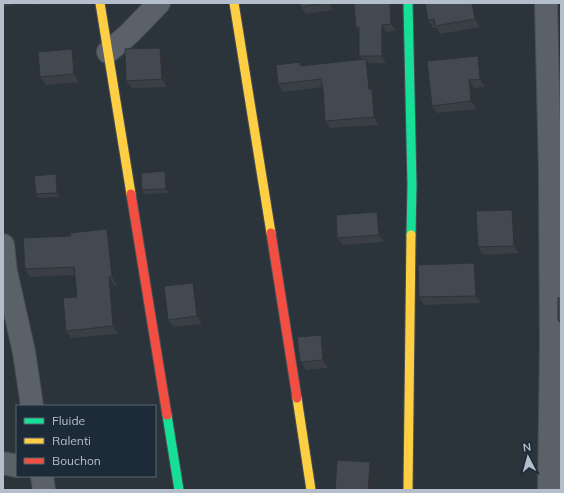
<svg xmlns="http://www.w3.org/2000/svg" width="564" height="493" font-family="Mulish,sans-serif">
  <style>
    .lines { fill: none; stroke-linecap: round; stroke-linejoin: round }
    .street-casing { stroke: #494f55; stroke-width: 24 }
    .fast-casing { stroke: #494f55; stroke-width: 11 }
    .slow-casing { stroke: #494f55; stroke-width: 11 }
    .jam-casing { stroke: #494f55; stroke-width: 11 }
    .street { stroke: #5b6169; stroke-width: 22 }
    .fast { stroke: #16e098; stroke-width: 9 }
    .slow { stroke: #ffcf43; stroke-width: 9 }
    .jam { stroke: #f24e42; stroke-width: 9 }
    .wall { fill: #393f45 }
    .shaded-wall { fill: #2e3338 }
    .building { fill: #424950; stroke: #2e3338 }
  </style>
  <rect width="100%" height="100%" fill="#2b333b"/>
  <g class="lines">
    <!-- street casing -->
    <g class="street-casing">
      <g id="street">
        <path d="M546 3 550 171 551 347 549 490"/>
        <path d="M108 52 129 34 159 3"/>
        <path d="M3 245 6 272 24 352 32 406"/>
        <path d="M3 463 17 466"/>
        <path d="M42 476 44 490"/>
      </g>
    </g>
    <!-- fast casing -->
    <g class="fast-casing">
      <g id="fast">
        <path d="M408 3 412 185 411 235"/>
        <path d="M167 415 179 490"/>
      </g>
    </g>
    <!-- slow casing -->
    <g class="slow-casing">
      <g id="slow">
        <path d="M100 3 131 194"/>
        <path d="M234 3 271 233"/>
        <path d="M297 398 311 490"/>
        <path d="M408 490 411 235"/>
      </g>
    </g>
    <!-- jam casing -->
    <g class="jam-casing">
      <g id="jam">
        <path d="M131 194 167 415"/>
        <path d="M271 233 297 398"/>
      </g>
    </g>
    <!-- street -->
    <use href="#street" class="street"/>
    <!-- fast -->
    <use href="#fast" class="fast"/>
    <!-- slow -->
    <use href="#slow" class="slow"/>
    <!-- jam -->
    <use href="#jam" class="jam"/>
  </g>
  <!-- wall -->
  <g class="wall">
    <path d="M3 3H21L3 7Z"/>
    <path d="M32 3H50L33 5Z"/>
    <path d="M300 3H333L334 10 306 14 301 7Z"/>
    <path d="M425 3H477L480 27 440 34 436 27 433 28 428 20Z"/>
    <path d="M394 5 396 31 386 32V63H369L371 66 374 92 377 97 379 125 330 128 325 121 323 91V90L322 87 283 92 278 84 300 62 302 66 362 59 359 56V32L356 28Z"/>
    <path d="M160 48 166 55 167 87 132 88 126 81Z"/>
    <path d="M72 49 77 56 79 82 46 85 40 77Z"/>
    <path d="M483 63 485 87 474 88 477 109 437 113 432 106Z"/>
    <path d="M168 175 169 193 144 194 142 190Z"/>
    <path d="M58 178 60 197 38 198 36 194Z"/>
    <path d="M512 210 518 217 519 253 483 255 478 247Z"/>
    <path d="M382 220 384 242 343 245 337 238Z"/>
    <path d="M107 229 112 237 117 285H114L118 334 71 338 66 331 77 297 75 275 30 277 25 269 71 236Z"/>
    <path d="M474 263 480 271 481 303 424 305 419 297Z"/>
    <path d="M198 291 202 324 174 327 168 320Z"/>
    <path d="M561 298V325L558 320Z"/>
    <path d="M321 335 326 342 328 368 306 370 300 362Z"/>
  </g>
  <!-- shaded-wall -->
  <g class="shaded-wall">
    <path d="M329 3H333L334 10Z"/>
    <path d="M390 3H392L394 5 396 31 391 24Z"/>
    <path d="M472 3H477L480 27 475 19Z"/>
    <path d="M382 25 386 32V63L382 56Z"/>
    <path d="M160 48 166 55 167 87 162 79Z"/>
    <path d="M72 49 77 56 79 82 74 74Z"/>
    <path d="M478 56 483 63 485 87 480 79Z"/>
    <path d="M366 59 371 66 374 92 377 97 379 125 374 117 369 89Z"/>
    <path d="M469 80 474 88 477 109 471 101Z"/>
    <path d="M165 171 168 175 169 193 166 189Z"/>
    <path d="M56 174 58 178 60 197 57 193Z"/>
    <path d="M512 210 518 217 519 253 514 246Z"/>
    <path d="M377 212 382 220 384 242 379 235Z"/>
    <path d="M107 229 112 237 117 285 112 277Z"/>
    <path d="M474 263 480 271 481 303 476 296Z"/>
    <path d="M109 277 114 285 118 334 113 326Z"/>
    <path d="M193 283 198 291 202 324 197 316Z"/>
    <path d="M321 335 326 342 328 368 323 360Z"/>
    <path d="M370 462 375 470 374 490H368Z"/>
  </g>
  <!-- building -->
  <g class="building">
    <path d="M300 3H327L301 7Z"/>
    <path d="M354 3H390L391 24 382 25V56H359V27L356 28Z"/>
    <path d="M425 3H472L475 19 435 26 434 19 428 20Z"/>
    <path d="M160 48 162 79 126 81 125 49Z"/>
    <path d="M72 49 74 74 40 77 38 52Z"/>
    <path d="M478 56 480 79 469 80 471 101 432 106 427 61Z"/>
    <path d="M366 59 369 89H372L374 117 325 121 323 90 321 79 278 84 276 65 300 62V66Z"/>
    <path d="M165 171 166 189 142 190 141 173Z"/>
    <path d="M56 174 57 193 36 194 34 176Z"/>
    <path d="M512 210 514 246 478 247 476 211Z"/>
    <path d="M377 212 379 235 337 238 336 215Z"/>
    <path d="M107 229 112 277H109L113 326 66 331 63 298 77 297 74 267 25 269 23 238 71 236 70 233Z"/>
    <path d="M474 263 476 296 419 297 418 265Z"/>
    <path d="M193 283 197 316 168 320 164 286Z"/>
    <rect x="558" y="298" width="3" height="22"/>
    <path d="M321 335 323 360 300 362 297 337Z"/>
    <path d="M337 460 370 462 368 490H335Z"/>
  </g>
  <!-- border -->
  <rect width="564" height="493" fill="none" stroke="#b5bfcc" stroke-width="8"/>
  <!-- legend -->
  <rect x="16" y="405" width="140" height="72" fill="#1d2a37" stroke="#5a6673"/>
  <rect x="24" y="418" width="20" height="6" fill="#16e098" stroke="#5a6673"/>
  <text x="52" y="425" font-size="12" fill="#b5bfcc">Fluide</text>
  <rect x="24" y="438" width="20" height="6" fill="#ffcf43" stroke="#5a6673"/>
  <text x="52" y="445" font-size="12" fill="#b5bfcc">Ralenti</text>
  <rect x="24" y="458" width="20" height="6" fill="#f24e42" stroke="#5a6673"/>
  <text x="52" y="465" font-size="12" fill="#b5bfcc">Bouchon</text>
  <!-- north arrow -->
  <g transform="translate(528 457) rotate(354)" stroke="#1d2a37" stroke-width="3" paint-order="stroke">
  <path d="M0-3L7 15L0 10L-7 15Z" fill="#b5bfcc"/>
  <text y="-6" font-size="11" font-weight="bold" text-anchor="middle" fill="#b5bfcc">N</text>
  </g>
</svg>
